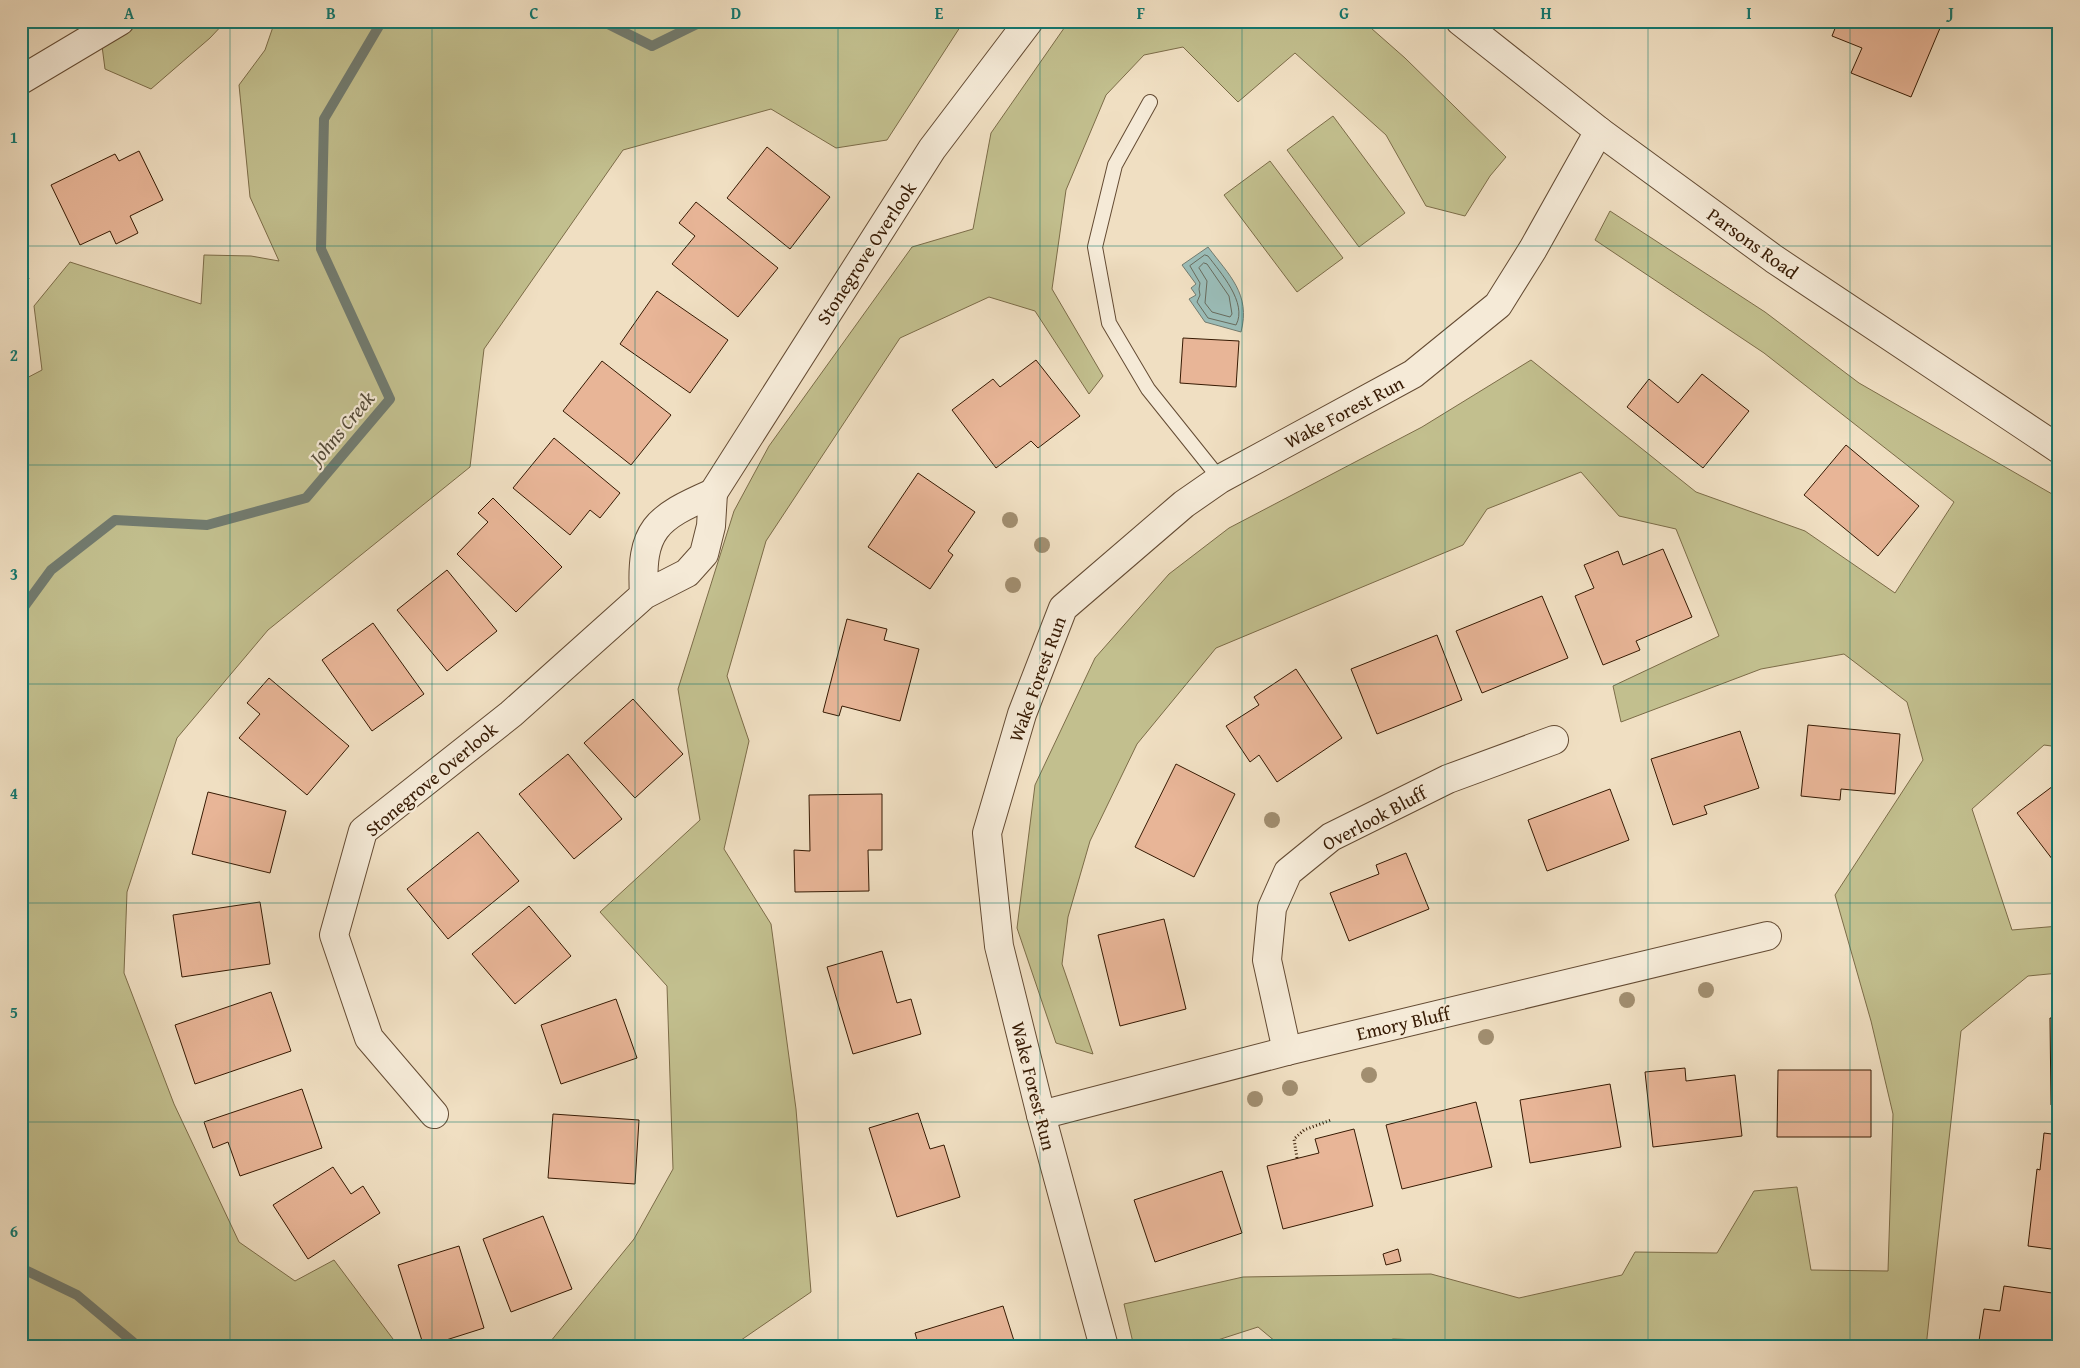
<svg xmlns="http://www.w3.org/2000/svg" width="2080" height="1368" font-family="'Gentium Book Plus',serif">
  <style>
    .green { fill: #c2bf8e; stroke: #7c6c48 }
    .water { fill: #9abcb7; stroke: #727b6f }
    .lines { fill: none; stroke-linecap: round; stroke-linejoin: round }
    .shore { stroke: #686b5d; stroke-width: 1 }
    .stream { stroke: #727b6f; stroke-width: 10 }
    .building { fill: #e8b597; stroke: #361a03 }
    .lane-casing { stroke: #644b33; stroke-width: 16 }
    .street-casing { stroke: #644b33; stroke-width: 30 }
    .path { stroke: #361a03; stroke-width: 3; stroke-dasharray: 1 2.5; stroke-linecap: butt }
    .lane { stroke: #f5ead7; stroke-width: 14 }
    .street { stroke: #f5ead7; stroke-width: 28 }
    .tree { fill: #a18e70 }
    .grid { fill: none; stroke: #0f766e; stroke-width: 1; stroke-opacity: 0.55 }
    .labels { text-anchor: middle; stroke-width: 4.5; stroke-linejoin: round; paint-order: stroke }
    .street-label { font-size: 19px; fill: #361a03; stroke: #f5ead7 }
    .water-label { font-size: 20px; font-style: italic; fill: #544b39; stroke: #f5ead7 }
    .neatline { fill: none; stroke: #0f766e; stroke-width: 2 }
    .grid-label { font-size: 16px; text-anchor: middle; font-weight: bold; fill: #0f766e }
  </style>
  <rect width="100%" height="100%" fill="#f0dfc2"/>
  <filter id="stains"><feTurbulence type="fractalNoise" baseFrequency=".004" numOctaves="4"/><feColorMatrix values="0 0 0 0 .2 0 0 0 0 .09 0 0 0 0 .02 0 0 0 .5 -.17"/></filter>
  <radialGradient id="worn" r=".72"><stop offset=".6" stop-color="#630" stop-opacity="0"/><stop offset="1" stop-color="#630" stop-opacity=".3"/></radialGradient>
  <!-- green -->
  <g class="green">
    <path d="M140 21H226L210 38 151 89 105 69 102 46Z"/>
    <path d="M275 21H964L887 140 836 148 771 109 623 150 484 349 470 467 268 630 177 738 127 892 124 973 174 1104 239 1242 295 1281 334 1260 399 1347H21V381L42 370 34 306 70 262 201 304 204 255 251 256 279 261 250 197 239 85 265 50Z"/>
    <path d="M1069 21H1363L1405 58 1506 157 1490 176 1465 216 1426 206 1386 135 1295 53 1238 102 1183 47 1144 55 1106 95 1066 190 1052 289 1103 376 1089 394 1035 311 989 297 900 338 766 541 727 676 749 741 724 849 771 924 796 1109 811 1292 731 1347H546L634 1239 673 1169 667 986 600 912 700 820 678 689 734 511 769 446 912 247 973 229 991 133Z"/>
    <path d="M1333 116 1405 213 1359 247 1287 150Z"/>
    <path d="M1270 161 1343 258 1297 292 1224 195Z"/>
    <path d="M1610 211 1765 312 1859 383 2059 498V747L2044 745 1972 809 2012 930 2059 926V973L2028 976 1961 1031 1926 1347H1481L1477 1342 1393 1339 1370 1347H1282L1258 1327 1196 1347H1134L1124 1304 1243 1277 1431 1274 1519 1298 1622 1275 1635 1252 1717 1253 1754 1191 1797 1187 1811 1270 1888 1271 1893 1114 1871 1021 1835 895 1923 760 1907 702 1844 654 1761 669 1621 722 1613 686 1719 636 1676 529 1619 516 1581 472 1487 509 1463 545 1216 648 1137 744 1090 841 1068 917 1062 964 1093 1054 1056 1043 1017 928 1035 785 1095 658 1169 574 1229 528 1422 427 1531 360 1696 492 1805 531 1895 593 1954 502 1764 353 1595 240Z"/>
  </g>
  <!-- water -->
  <path class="water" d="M1208 247C1229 275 1251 294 1241 332L1205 322 1189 299 1196 295 1191 288 1196 284 1182 265Z"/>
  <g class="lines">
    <!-- shore -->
    <g class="shore">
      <path d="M1205 255 1208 256C1220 272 1248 303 1236 325L1208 318 1197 302 1200 295 1199 289 1200 283 1190 266Z"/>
      <path d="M1204 263 1207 264 1229 296 1232 314 1230 317 1212 312 1205 303 1207 281 1199 268Z"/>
    </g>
    <!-- stream -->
    <g class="stream">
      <path d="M602 21 652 46 703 21"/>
      <path d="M21 611 51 570 115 520 207 525 306 498 390 399 321 249 324 119 382 21"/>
      <path d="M21 1268 77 1295 133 1342 135 1347"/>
    </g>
  </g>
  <!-- building -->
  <g class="building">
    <path d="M1838 21H1943L1911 97 1851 73 1862 48 1832 36Z"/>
    <path d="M767 147 830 197 790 249 727 198Z"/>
    <path d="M139 151 163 200 130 216 138 233 116 244 110 231 80 245 51 185 115 154 119 161Z"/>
    <path d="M696 202 778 268 738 317 672 264 695 236 679 223Z"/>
    <path d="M21 265 29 279 21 284Z"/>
    <path d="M657 291 728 340 690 393 620 344Z"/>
    <path d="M1183 338 1239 341 1236 387 1180 383Z"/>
    <path d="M1036 360 1080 416 1038 448 1031 441 996 468 952 410 993 379 1000 387Z"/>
    <path d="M602 361 671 415 631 465 563 411Z"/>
    <path d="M1702 374 1749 411 1703 468 1627 407 1649 379 1678 403Z"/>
    <path d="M554 438 620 493 600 518 590 510 570 535 513 488Z"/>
    <path d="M1846 445 1919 506 1878 556 1804 495Z"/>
    <path d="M918 473 975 512 948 551 953 555 930 589 868 547Z"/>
    <path d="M493 498 562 567 516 612 457 554 488 522 478 513Z"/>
    <path d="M1663 549 1692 617 1636 641 1640 650 1603 665 1575 596 1594 588 1584 565 1618 551 1623 565Z"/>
    <path d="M447 570 497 631 447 671 397 610Z"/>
    <path d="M1542 596 1568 658 1482 693 1456 631Z"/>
    <path d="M847 619 887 629 884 640 919 649 900 721 842 706 839 716 823 712Z"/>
    <path d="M373 623 424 694 372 731 322 660Z"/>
    <path d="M1437 635 1462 700 1377 734 1351 669Z"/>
    <path d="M1296 669 1342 738 1277 782 1259 755 1250 762 1226 726 1259 705 1254 697Z"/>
    <path d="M269 678 349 746 307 795 239 738 260 714 247 703Z"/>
    <path d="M633 699 683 754 635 798 584 743Z"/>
    <path d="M1808 725 1900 734 1895 794 1841 789 1840 800 1801 796Z"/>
    <path d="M1740 731 1759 788 1704 806 1707 814 1673 825 1651 759Z"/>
    <path d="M568 754 622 819 574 859 519 794Z"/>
    <path d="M1176 764 1235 794 1194 877 1135 847Z"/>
    <path d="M2053 786 2059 793V868L2017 813Z"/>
    <path d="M1610 789 1629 840 1547 871 1528 820Z"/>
    <path d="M208 792 286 811 270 873 192 854Z"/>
    <path d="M882 794V850H868L869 891 795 892 794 850 810 851 809 795Z"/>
    <path d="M478 832 519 881 448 939 407 889Z"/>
    <path d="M1406 853 1429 909 1349 941 1330 893 1379 874 1376 865Z"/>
    <path d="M260 902 270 964 182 977 173 915Z"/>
    <path d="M529 906 571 956 515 1004 472 954Z"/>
    <path d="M1164 919 1186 1009 1120 1026 1098 935Z"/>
    <path d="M882 951 897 1003 911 999 921 1034 853 1054 827 967Z"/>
    <path d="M271 992 291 1051 195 1084 175 1025Z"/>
    <path d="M616 999 637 1058 561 1084 541 1025Z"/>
    <path d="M2050 1018H2059V1105H2051Z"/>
    <path d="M1685 1068 1686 1081 1735 1075 1742 1136 1653 1147 1645 1072Z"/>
    <path d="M1778 1070H1871V1137H1777Z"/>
    <path d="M1610 1084 1621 1147 1530 1163 1520 1100Z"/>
    <path d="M302 1089 322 1148 240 1176 228 1142 213 1148 204 1122Z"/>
    <path d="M1476 1102 1492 1167 1402 1189 1386 1125Z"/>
    <path d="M918 1113 930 1149 944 1145 960 1197 897 1217 869 1128Z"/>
    <path d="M553 1114 639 1120 635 1184 548 1178Z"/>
    <path d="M1354 1129 1373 1206 1283 1229 1267 1166 1319 1153 1315 1139Z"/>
    <path d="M2044 1133 2059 1135V1250L2028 1246 2037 1169 2040 1170Z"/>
    <path d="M333 1167 351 1194 363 1186 380 1213 308 1259 273 1205Z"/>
    <path d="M1222 1171 1242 1233 1155 1262 1134 1200Z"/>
    <path d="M543 1216 572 1289 511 1312 483 1239Z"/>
    <path d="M459 1246 484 1328 424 1347 398 1265Z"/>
    <path d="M1398 1249 1401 1261 1386 1265 1383 1254Z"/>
    <path d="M2004 1286 2059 1294V1347H1978L1984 1309 2000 1311Z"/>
    <path d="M1003 1306 1016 1347H919L915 1333Z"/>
  </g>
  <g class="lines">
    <!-- lane casing -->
    <g class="lane-casing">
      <path id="lane" d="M1150 102 1115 165 1095 247 1109 323 1148 389 1220 479"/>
    </g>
    <!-- street casing -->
    <g class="street-casing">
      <g id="street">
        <path d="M1460 21 1599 131 1774 259 2059 449"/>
        <path d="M21 80 120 21"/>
        <path d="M713 493 932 149 1029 21"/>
        <path d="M1287 1051 1267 960 1272 908 1288 872 1331 837 1448 779 1554 740"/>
        <path d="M434 1114 369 1038 334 935 363 831 511 714 644 595 687 573 704 554 711 526 713 493C656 518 640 529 644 595"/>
        <path d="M1041 1115 1287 1051 1767 936"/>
        <path d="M1104 1347 1041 1115 999 946 987 833 1022 714 1063 608 1184 504 1220 479 1413 374 1498 305 1533 249 1599 131"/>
      </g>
    </g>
    <!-- path -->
    <path class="path" d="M1297 1158 1294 1139 1304 1130 1331 1120"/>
    <!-- lane -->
    <use href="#lane" class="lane"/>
    <!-- street -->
    <use href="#street" class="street"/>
  </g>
  <!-- trees -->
  <g class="tree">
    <circle cx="1010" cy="520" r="8"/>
    <circle cx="1042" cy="545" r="8"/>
    <circle cx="1013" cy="585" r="8"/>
    <circle cx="1272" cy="820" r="8"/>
    <circle cx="1706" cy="990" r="8"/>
    <circle cx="1627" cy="1000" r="8"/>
    <circle cx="1486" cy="1037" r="8"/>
    <circle cx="1369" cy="1075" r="8"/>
    <circle cx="1290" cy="1088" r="8"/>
    <circle cx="1255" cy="1099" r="8"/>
  </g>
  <!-- grid -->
  <path class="grid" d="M230 21V1347M432 21V1347M635 21V1347M838 21V1347M1040 21V1347M1242 21V1347M1445 21V1347M1648 21V1347M1850 21V1347M21 246H2059M21 465H2059M21 684H2059M21 903H2059M21 1122H2059"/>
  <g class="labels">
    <!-- street labels -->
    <g class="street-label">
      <text transform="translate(1753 243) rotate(36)" y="7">Parsons Road</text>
      <text transform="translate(866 253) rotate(-57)" y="7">Stonegrove Overlook</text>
      <text transform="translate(1344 412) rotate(-28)" y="7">Wake Forest Run</text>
      <text transform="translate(1037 679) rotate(-70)" y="7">Wake Forest Run</text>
      <text transform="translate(431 779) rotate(-40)" y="7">Stonegrove Overlook</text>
      <text transform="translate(1374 818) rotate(-28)" y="7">Overlook Bluff</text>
      <text transform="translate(1403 1023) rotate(-13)" y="7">Emory Bluff</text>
      <text transform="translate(1034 1086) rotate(76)" y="7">Wake Forest Run</text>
    </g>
    <!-- water labels -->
    <g class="water-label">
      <text transform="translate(342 428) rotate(-50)" y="7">Johns Creek</text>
    </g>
  </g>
  <!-- margin -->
  <rect width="2080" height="1368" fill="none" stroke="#f0dfc2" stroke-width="55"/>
  <rect x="28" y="28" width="2024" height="1312" class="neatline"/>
  <g class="grid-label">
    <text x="129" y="19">A</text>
    <text x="331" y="19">B</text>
    <text x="534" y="19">C</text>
    <text x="736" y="19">D</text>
    <text x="939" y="19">E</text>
    <text x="1141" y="19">F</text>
    <text x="1344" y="19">G</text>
    <text x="1546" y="19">H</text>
    <text x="1749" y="19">I</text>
    <text x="1951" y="19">J</text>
    <text x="14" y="143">1</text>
    <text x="14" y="361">2</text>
    <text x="14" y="580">3</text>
    <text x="14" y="799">4</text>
    <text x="14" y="1018">5</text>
    <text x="14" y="1237">6</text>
  </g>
  <rect width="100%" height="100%" filter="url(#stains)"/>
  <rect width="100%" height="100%" fill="url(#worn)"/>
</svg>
